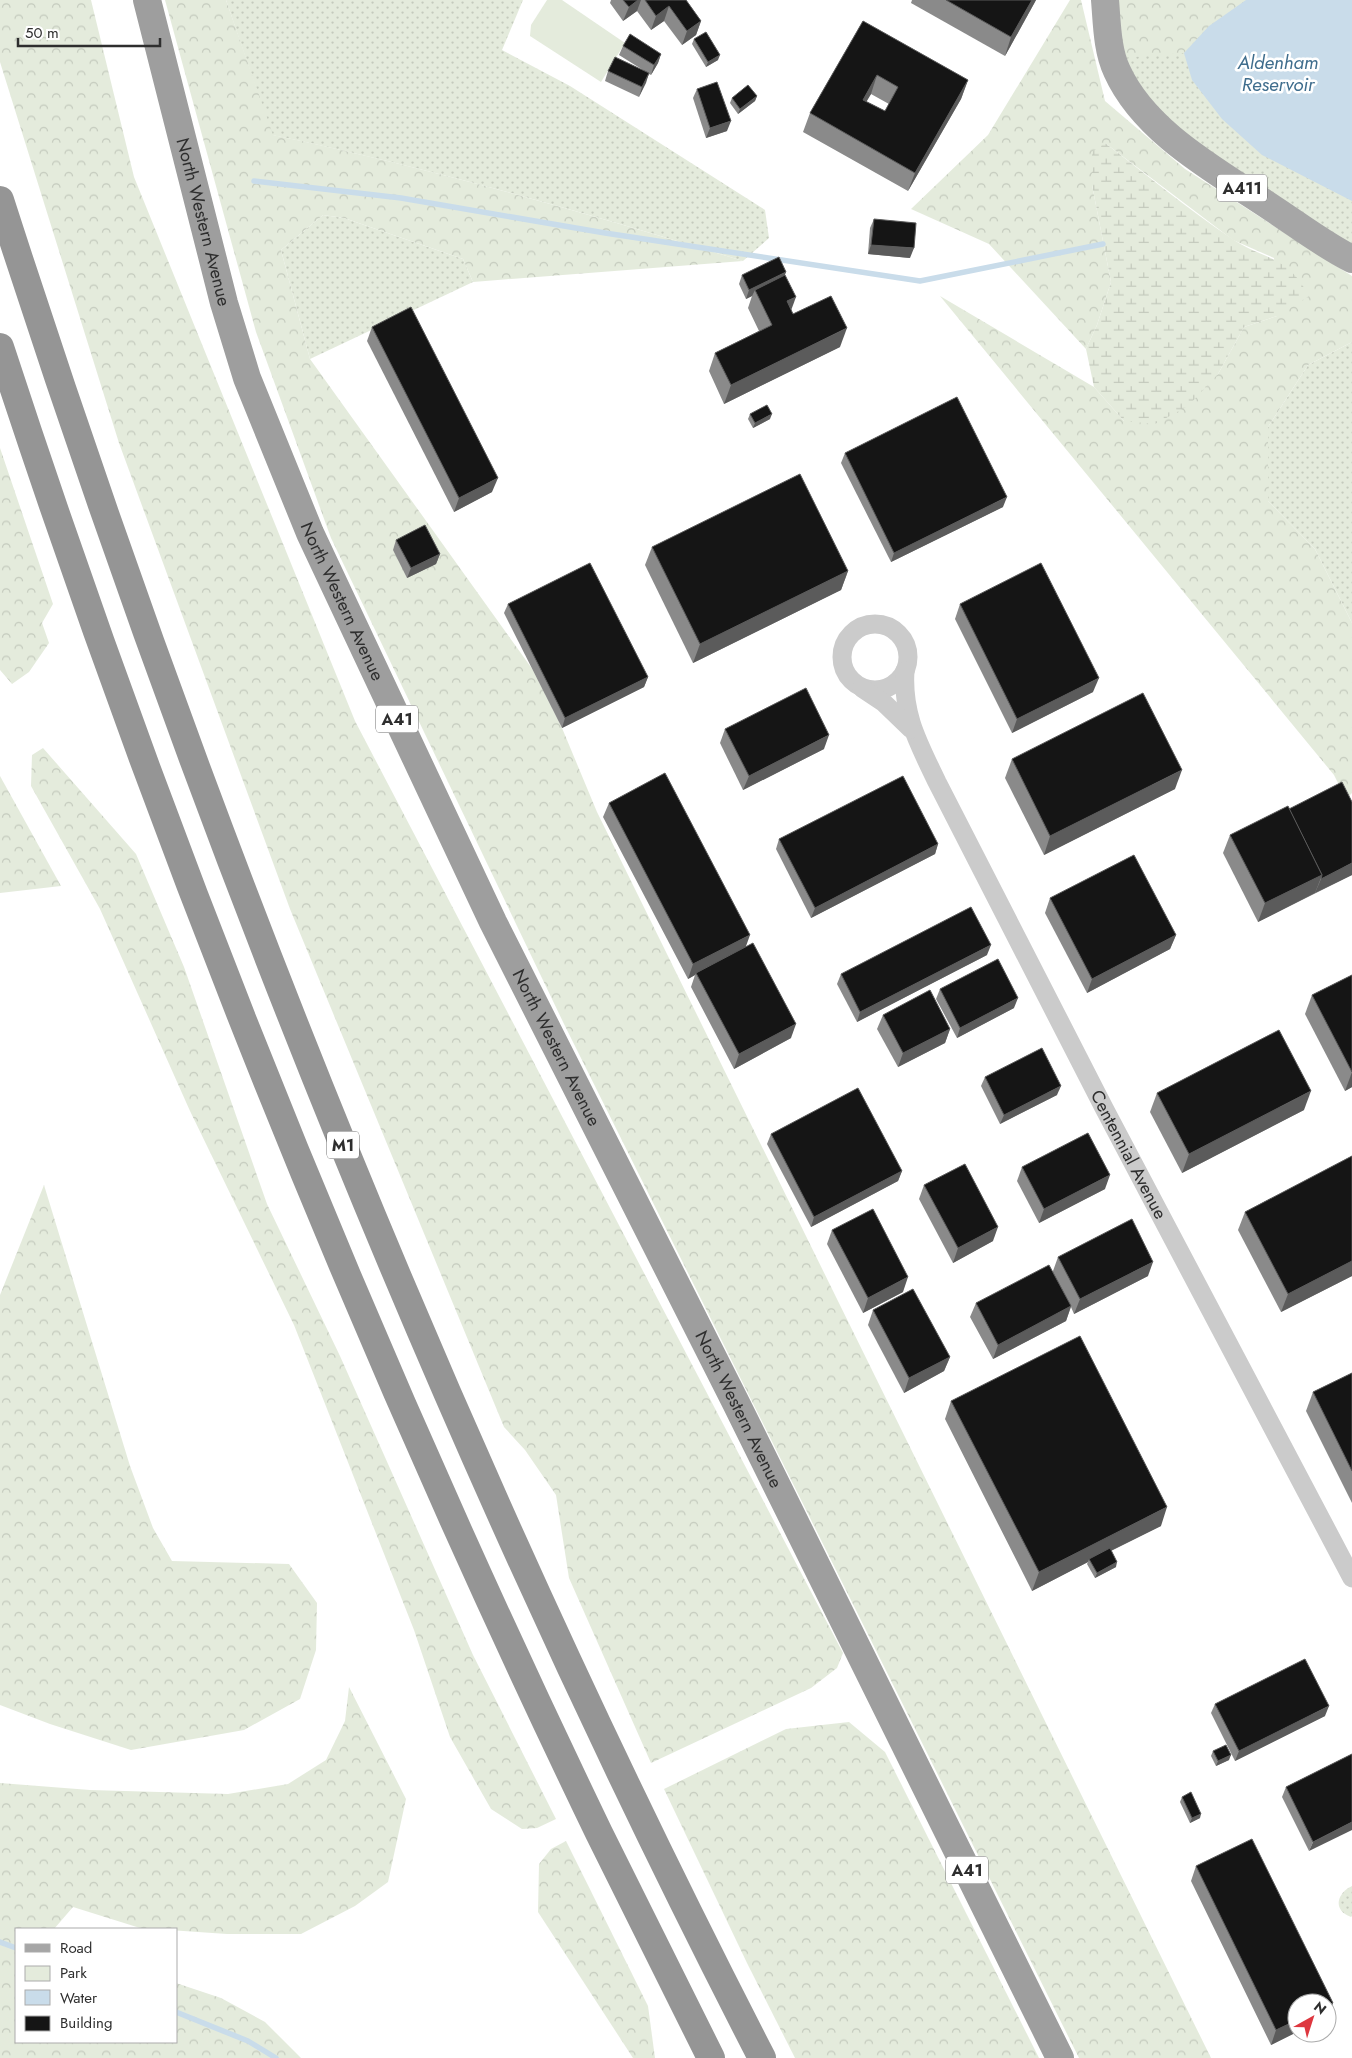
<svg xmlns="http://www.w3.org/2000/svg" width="1352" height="2058" font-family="Jost,sans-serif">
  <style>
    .green { fill: url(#green-dots) }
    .forest { fill: url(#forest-crowns) }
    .wetland { fill: url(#wetland-marsh) }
    .pitch { fill: #e4ebdc }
    .water { fill: #c9dcea }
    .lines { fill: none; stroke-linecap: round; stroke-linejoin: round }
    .stream { stroke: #c9dcea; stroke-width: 5.5 }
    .minor { stroke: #cbcbcb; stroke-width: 19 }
    .primary { stroke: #a6a6a6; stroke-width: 28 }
    .trunk { stroke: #9e9e9e; stroke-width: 28 }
    .motorway { stroke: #959595; stroke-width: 28 }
    .wall { fill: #8a8a8a; fill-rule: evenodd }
    .shaded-wall { fill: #5b5b5b }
    .building { fill: #151515; stroke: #5b5b5b; fill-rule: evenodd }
    .labels { text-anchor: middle; stroke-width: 5; stroke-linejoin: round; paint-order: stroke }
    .shield { fill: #fff; stroke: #6d6d6d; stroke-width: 1 }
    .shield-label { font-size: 16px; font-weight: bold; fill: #2e2e2e }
    .street-label { font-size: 18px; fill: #2e2e2e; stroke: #fff }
    .water-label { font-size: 19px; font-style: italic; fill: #3f6d8d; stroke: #fff }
  </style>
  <defs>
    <pattern id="green-dots" width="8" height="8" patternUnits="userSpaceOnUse" patternTransform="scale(1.25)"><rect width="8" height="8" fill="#e4ebdc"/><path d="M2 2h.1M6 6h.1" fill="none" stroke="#c4cabd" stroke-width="1.8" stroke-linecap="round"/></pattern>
    <pattern id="forest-crowns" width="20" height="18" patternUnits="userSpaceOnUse" patternTransform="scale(1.25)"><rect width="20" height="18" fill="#e4ebdc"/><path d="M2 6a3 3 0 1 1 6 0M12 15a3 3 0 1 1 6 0" fill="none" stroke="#c4cabd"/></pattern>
    <pattern id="wetland-marsh" width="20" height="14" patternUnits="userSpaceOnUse" patternTransform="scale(1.25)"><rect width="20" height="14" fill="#e4ebdc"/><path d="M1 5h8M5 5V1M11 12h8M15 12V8" fill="none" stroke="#c4cabd"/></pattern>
  </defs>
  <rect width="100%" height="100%" fill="#fff"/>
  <!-- green -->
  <g class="green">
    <path d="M226 0H523L502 50 570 86 765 210 769 238 743 261C587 213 431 168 272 135Z"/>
    <path d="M1116 0H1352V249L1221 164 1152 110 1121 58Z"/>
    <path d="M323 215 344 218 463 259 473 282 310 359 281 250Z"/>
    <path d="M1352 342V623L1315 549 1268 501V427L1308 365Z"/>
    <path d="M1352 1886V1916L1351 1917C1332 1910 1337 1893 1352 1886Z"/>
  </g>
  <!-- forest -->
  <g class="forest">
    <path d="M0 0H91L134 177 355 721 843 1653 837 1668 811 1688 651 1763 569 1578 556 1495 525 1450 504 1427 290 909 119 443 0 62Z"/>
    <path d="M165 0H226L273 135C431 168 587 213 743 261L473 282 463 259 344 218 323 215 281 250 310 359 533 670 562 728 597 812 1211 2058H1079L564 1024 331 538 256 332Z"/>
    <path d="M1070 0H1081L1105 101 1185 169 1352 276V342L1308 365 1268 427V501L1315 549 1352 623V793L1346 799 1334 775 940 296 1094 387 1124 421 1218 374 1244 327 1277 316 1274 258 1233 240 1105 143 1092 185 1111 282 1097 325 1086 349 989 244 911 209 988 135Z"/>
    <path d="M1116 0H1246L1209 26 1184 53 1121 58Z"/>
    <path d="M0 448 53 604 42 623 49 643 29 672 12 684 0 670Z"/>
    <path d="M43 748 136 854 184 967 267 1204 340 1356 473 1655 556 1819 537 1828 522 1829 491 1809 450 1737 414 1630 294 1325 190 1111 100 909 31 786 32 755Z"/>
    <path d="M0 776 61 886 0 893Z"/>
    <path d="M44 1185 130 1466 153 1528 172 1561 289 1564 317 1603 316 1650 300 1699 244 1730 131 1750 50 1724 0 1705V1295Z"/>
    <path d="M349 1687 406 1799 388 1882 355 1906 301 1934H227L140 1928 73 1907 54 1929H16V2042H176V1983L221 1998 265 2022 301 2058H0V1783L90 1790 228 1794 288 1784 326 1760 345 1721Z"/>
    <path d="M849 1722 885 1752 1039 2058H795L747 1963 664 1789 786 1729Z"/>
    <path d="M566 1841 648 2006 655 2058H633L538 1912 539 1864 551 1849Z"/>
  </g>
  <!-- wetland -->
  <path class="wetland" d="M1105 143C1147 175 1188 209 1231 238 1264 261 1286 253 1309 296L1277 316 1244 327 1218 374 1188 406 1155 424 1124 421 1094 387 1086 349 1097 325 1111 282 1092 185V152Z"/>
  <!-- pitch -->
  <path class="pitch" d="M547 0H562L625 43 601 82 530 36 531 25Z"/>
  <!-- water -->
  <path class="water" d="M1246 0H1352V201L1262 155 1222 119 1192 80 1184 53 1209 26Z"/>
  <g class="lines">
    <!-- stream -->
    <g class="stream">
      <path d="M254 181 401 198 605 233 920 281 1103 244"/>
      <path d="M0 1942 16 1948"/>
      <path d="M176 2012 248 2041 276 2058"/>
    </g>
    <!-- minor -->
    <g class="minor">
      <circle cx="875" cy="657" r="33"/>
      <path id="s1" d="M905 671C902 715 919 744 937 782L1104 1108 1352 1578"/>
      <path d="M862 688 883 702 911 729"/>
    </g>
    <!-- primary -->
    <path class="primary" d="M1105 0C1107 23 1107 50 1117 71 1145 133 1217 171 1272 208 1298 225 1324 245 1352 259"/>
    <!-- trunk -->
    <path class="trunk" id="s2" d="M147 0 224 303 247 378 310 533 493 922 736 1403 1060 2058"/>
    <!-- motorway -->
    <g class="motorway">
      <path d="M0 200C205 837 455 1462 762 2058"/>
      <path d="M0 347C166 855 367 1352 599 1833 636 1908 674 1983 711 2058"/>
    </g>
  </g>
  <!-- wall -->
  <g class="wall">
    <path d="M611 0H686L701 21 696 35 682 45 664 21 651 30 637 11 623 21 610 3Z"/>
    <path d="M912 0H1036L1005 56 911 3Z"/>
    <path d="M863 21 968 80 961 99 908 191 803 132 810 113ZM871 94 889 104 885 111 866 101Z"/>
    <path d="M694 39 718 60 706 67 692 44Z"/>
    <path d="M623 46 661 54 658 63 651 75 649 74 639 97 605 81 608 71 643 70 619 55Z"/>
    <path d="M697 89 727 131 706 138 693 98Z"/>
    <path d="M757 96 755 101 738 114 730 103 732 98Z"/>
    <path d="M874 219 910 258 868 254 870 228Z"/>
    <path d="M742 275H785L791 310 793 314 840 347 724 404 709 371 715 353 759 331 748 308 752 296 746 299 739 284Z"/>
    <path d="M372 327 492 492 454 512 367 341Z"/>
    <path d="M750 414 770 419 753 428 748 419Z"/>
    <path d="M845 453 1003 507 891 562 841 463Z"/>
    <path d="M396 540 440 554 436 564 407 578 393 550Z"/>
    <path d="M652 547 848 571 841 590 693 663 645 565Z"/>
    <path d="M508 604 648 677 644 687 562 728 504 613Z"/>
    <path d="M960 604 1093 692 1012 733 955 619Z"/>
    <path d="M725 729 824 749 743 790 720 743Z"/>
    <path d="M1012 759 1175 789 1044 855 1005 778Z"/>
    <path d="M609 803 745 947 791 1038 734 1069 691 987 695 975 688 979 603 817Z"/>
    <path d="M1289 809 1352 875 1258 922 1223 853 1230 835Z"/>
    <path d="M779 839 938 844 935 854 811 918 776 849Z"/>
    <path d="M1050 898 1176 935 1170 949 1087 993 1045 913Z"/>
    <path d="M987 955 857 1022 837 984 841 974Z"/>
    <path d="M1352 975V1087L1345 1091 1305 1014 1312 995Z"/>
    <path d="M940 989 1014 1008 957 1038 936 999Z"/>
    <path d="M883 1015 950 1029 945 1043 898 1067 877 1029Z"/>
    <path d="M985 1077 1057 1095 1000 1124 981 1086Z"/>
    <path d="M1157 1093 1304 1110 1182 1173 1150 1112Z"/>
    <path d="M771 1134 902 1171 898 1181 811 1227 767 1144Z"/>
    <path d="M1352 1156V1276L1281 1312 1238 1230 1245 1212Z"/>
    <path d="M1022 1167 1105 1189 1039 1223 1017 1181Z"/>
    <path d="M924 1185 993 1241 953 1263 919 1199Z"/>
    <path d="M832 1230 903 1292 863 1313 827 1244Z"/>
    <path d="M1058 1257 1148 1276 1074 1314 1071 1307 1066 1321 993 1359 970 1317 976 1303 1053 1271Z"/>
    <path d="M873 1310 950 1357 944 1371 904 1393 868 1325Z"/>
    <path d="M1352 1373V1503L1306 1411 1313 1392Z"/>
    <path d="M951 1401 1161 1526 1111 1551 1116 1567 1095 1578 1087 1564 1088 1562 1032 1591 945 1419Z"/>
    <path d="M1215 1704 1325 1716 1235 1761 1211 1713Z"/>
    <path d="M1213 1751 1229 1760 1216 1766 1211 1756Z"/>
    <path d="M1352 1754 1309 1851 1282 1797 1286 1787Z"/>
    <path d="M1182 1797 1200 1818 1190 1823 1180 1802Z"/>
    <path d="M1196 1866 1333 2003 1328 2017 1297 2003V2032L1271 2045 1191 1881Z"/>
  </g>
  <!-- shaded-wall -->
  <g class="shaded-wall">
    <path d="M638 0H641L637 11 623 21 629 7Z"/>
    <path d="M1032 0H1036L1005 56 1011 37Z"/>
    <path d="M669 6 664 21 651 30 656 16Z"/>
    <path d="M701 21 696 35 682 45 687 31Z"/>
    <path d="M661 54 658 63 651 75 654 65Z"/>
    <path d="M720 55 718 60 706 67 708 62Z"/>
    <path d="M649 73 646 83 639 97 642 87Z"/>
    <path d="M877 75 871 94 857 118 863 100Z"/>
    <path d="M968 80 961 99 908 191 915 173Z"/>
    <path d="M757 96 755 101 738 114 740 109Z"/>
    <path d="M731 121 727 131 706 138 710 128Z"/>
    <path d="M871 245 914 248 910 258 868 254Z"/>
    <path d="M786 272 783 281 755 290 752 296 746 299 749 290Z"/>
    <path d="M796 297 789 316 787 301Z"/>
    <path d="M847 328 840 347 724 404 731 385Z"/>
    <path d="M772 414 770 419 753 428 755 423Z"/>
    <path d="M498 478 492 492 454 512 459 498Z"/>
    <path d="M1007 497 1003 507 891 562 894 553Z"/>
    <path d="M440 554 436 564 407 578 411 568Z"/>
    <path d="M848 571 841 590 693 663 700 644Z"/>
    <path d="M648 677 644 687 562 728 565 718Z"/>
    <path d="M1099 678 1093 692 1012 733 1017 719Z"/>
    <path d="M829 735 824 749 743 790 749 776Z"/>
    <path d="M1182 770 1175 789 1044 855 1050 836Z"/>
    <path d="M938 844 935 854 811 918 815 908Z"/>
    <path d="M1352 863V875L1315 893 1321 879Z"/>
    <path d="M1322 875 1315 893 1258 922 1265 903Z"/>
    <path d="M750 935 745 949 696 973 695 975 688 979 693 964Z"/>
    <path d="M1176 935 1170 949 1087 993 1092 979Z"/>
    <path d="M991 945 987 955 857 1022 860 1012Z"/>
    <path d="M1018 998 1014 1008 957 1038 960 1028Z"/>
    <path d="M796 1024 791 1038 734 1069 739 1054Z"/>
    <path d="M950 1029 945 1043 898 1067 903 1053Z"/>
    <path d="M1352 1072V1087L1345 1091Z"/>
    <path d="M1061 1086 1057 1095 1000 1124 1004 1115Z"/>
    <path d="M1311 1091 1304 1110 1182 1173 1189 1154Z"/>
    <path d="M902 1171 898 1181 811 1227 814 1217Z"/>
    <path d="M1110 1175 1105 1189 1039 1223 1044 1209Z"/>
    <path d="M998 1227 993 1241 953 1263 958 1248Z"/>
    <path d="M1352 1261V1276L1281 1312 1288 1294Z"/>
    <path d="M1153 1262 1148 1276 1074 1314 1080 1299Z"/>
    <path d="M908 1277 903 1292 863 1313 868 1298Z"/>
    <path d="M1071 1306 1066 1321 993 1359 998 1345Z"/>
    <path d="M950 1357 944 1371 904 1393 909 1378Z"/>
    <path d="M1167 1507 1161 1526 1090 1561 1089 1559 1088 1562 1032 1591 1039 1572Z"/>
    <path d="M1117 1562 1116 1567 1095 1578 1097 1573Z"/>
    <path d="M1329 1706 1325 1716 1235 1761 1239 1751Z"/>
    <path d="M1231 1755 1229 1760 1216 1766 1218 1761Z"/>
    <path d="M1201 1814 1200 1818 1190 1823 1192 1818Z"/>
    <path d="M1352 1822V1830L1309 1851 1313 1842Z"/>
    <path d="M1333 2003 1328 2017H1327V2006Z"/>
    <path d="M1297 2020V2032L1271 2045 1276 2030Z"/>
  </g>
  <!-- building -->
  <g class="building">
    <path d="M623 0H638L629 7Z"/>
    <path d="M645 0H686L701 21 687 31 669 6 656 16Z"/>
    <path d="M946 0H1032L1011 37Z"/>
    <path d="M863 21 968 80 915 173 810 113ZM877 75 898 87 885 111 863 100Z"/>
    <path d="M706 32 720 55 708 62 694 39Z"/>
    <path d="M630 34 661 54 654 65 623 46Z"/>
    <path d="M615 57 649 73 642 87 608 71Z"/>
    <path d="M717 82 731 121 710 128 697 89Z"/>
    <path d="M748 85 757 96 740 109 732 98Z"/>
    <path d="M874 219 916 223 914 248 871 245Z"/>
    <path d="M779 257 786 272 749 290 742 275Z"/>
    <path d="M785 275 796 297 787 301 793 314 831 296 847 328 731 385 715 353 772 325 755 290Z"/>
    <path d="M411 307 498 478 459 498 372 327Z"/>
    <path d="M957 397 1007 497 894 553 845 453Z"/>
    <path d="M767 405 772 414 755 423 750 414Z"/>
    <path d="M800 474 848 571 700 644 652 547Z"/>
    <path d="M425 525 440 554 411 568 396 540Z"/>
    <path d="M590 563 648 677 565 718 508 604Z"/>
    <path d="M1041 563 1099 678 1017 719 960 604Z"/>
    <path d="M806 688 829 735 749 776 725 729Z"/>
    <path d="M1143 693 1182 770 1050 836 1012 759Z"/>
    <path d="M665 773 750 935 693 964 609 803Z"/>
    <path d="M903 776 938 844 815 908 779 839Z"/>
    <path d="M1342 782 1352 802V863L1321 879 1322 875 1289 809Z"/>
    <path d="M1288 806 1322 875 1265 903 1230 835Z"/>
    <path d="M1134 855 1176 935 1092 979 1050 898Z"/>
    <path d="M971 907 991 945 860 1012 841 974Z"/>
    <path d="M753 943 796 1024 739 1054 696 973Z"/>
    <path d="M998 959 1018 998 960 1028 940 989Z"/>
    <path d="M1352 975V1072L1312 995Z"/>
    <path d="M930 990 950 1029 903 1053 883 1015Z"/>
    <path d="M1279 1030 1311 1091 1189 1154 1157 1093Z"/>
    <path d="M1042 1048 1061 1086 1004 1115 985 1077Z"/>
    <path d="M858 1088 902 1171 814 1217 771 1134Z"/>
    <path d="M1088 1133 1110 1175 1044 1209 1022 1167Z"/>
    <path d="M1352 1156V1261L1288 1294 1245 1212Z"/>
    <path d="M965 1164 998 1227 958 1248 924 1185Z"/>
    <path d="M873 1209 908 1277 868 1298 832 1230Z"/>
    <path d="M1132 1219 1153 1262 1080 1299 1058 1257Z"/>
    <path d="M1049 1265 1071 1306 998 1345 976 1303Z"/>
    <path d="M913 1289 950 1357 909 1378 873 1310Z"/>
    <path d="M1080 1336 1167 1507 1039 1572 951 1401Z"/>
    <path d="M1352 1373V1471L1313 1392Z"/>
    <path d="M1110 1548 1117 1562 1097 1573 1089 1559Z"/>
    <path d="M1305 1659 1329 1706 1239 1751 1215 1704Z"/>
    <path d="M1226 1745 1231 1755 1218 1761 1213 1751Z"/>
    <path d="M1352 1754V1822L1313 1842 1286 1787Z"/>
    <path d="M1191 1792 1201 1814 1192 1818 1182 1797Z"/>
    <path d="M1252 1839 1333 2003 1327 2006V2003H1297V2020L1276 2030 1196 1866Z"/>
  </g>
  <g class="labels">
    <!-- shield labels -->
    <g class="shield">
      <rect x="1217" y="174.5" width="50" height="27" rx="4"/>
      <rect x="376" y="705.5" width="42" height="27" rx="4"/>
      <rect x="327" y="1131.5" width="32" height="27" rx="4"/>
      <rect x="946" y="1856.5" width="42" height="27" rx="4"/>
    </g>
    <g class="shield-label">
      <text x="1242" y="194">A411</text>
      <text x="397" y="725">A41</text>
      <text x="343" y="1151">M1</text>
      <text x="967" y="1876">A41</text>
    </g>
    <!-- street labels -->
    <g class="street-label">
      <text dy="6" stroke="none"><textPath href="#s2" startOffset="229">North Western Avenue</textPath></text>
      <text dy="6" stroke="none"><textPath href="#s2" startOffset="634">North Western Avenue</textPath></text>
      <text dy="6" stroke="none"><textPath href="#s2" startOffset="1129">North Western Avenue</textPath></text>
      <text dy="6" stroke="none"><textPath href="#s1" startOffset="536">Centennial Avenue</textPath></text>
      <text dy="6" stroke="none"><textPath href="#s2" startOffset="1534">North Western Avenue</textPath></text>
    </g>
    <!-- water labels -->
    <g class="water-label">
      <text x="1278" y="69">Aldenham<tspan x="1278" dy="22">Reservoir</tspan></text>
    </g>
  </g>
  <!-- legend -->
  <rect x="15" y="1928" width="162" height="115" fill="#ffffff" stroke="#ababab"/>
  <rect x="25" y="1944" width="25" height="8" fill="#a6a6a6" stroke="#ababab"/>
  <text x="60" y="1953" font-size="15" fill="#2e2e2e">Road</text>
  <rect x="25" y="1966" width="25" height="15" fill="#e4ebdc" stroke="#ababab"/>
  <text x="60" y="1978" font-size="15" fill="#2e2e2e">Park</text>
  <rect x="25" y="1990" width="25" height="15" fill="#c9dcea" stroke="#ababab"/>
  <text x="60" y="2003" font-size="15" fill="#2e2e2e">Water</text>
  <rect x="25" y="2016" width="25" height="15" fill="#151515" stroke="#ababab"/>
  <text x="60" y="2028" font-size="15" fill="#2e2e2e">Building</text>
  <!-- north arrow -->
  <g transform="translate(1312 2018) rotate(39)"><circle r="24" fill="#ffffff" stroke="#ababab"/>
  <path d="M0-4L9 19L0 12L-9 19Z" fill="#de373f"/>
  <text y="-8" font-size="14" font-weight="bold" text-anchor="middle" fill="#2e2e2e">N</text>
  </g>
  <!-- scale -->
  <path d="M18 38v8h142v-8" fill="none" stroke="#2e2e2e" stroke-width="2.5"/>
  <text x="25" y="38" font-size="15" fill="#2e2e2e" stroke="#ffffff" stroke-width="4" paint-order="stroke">50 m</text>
</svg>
